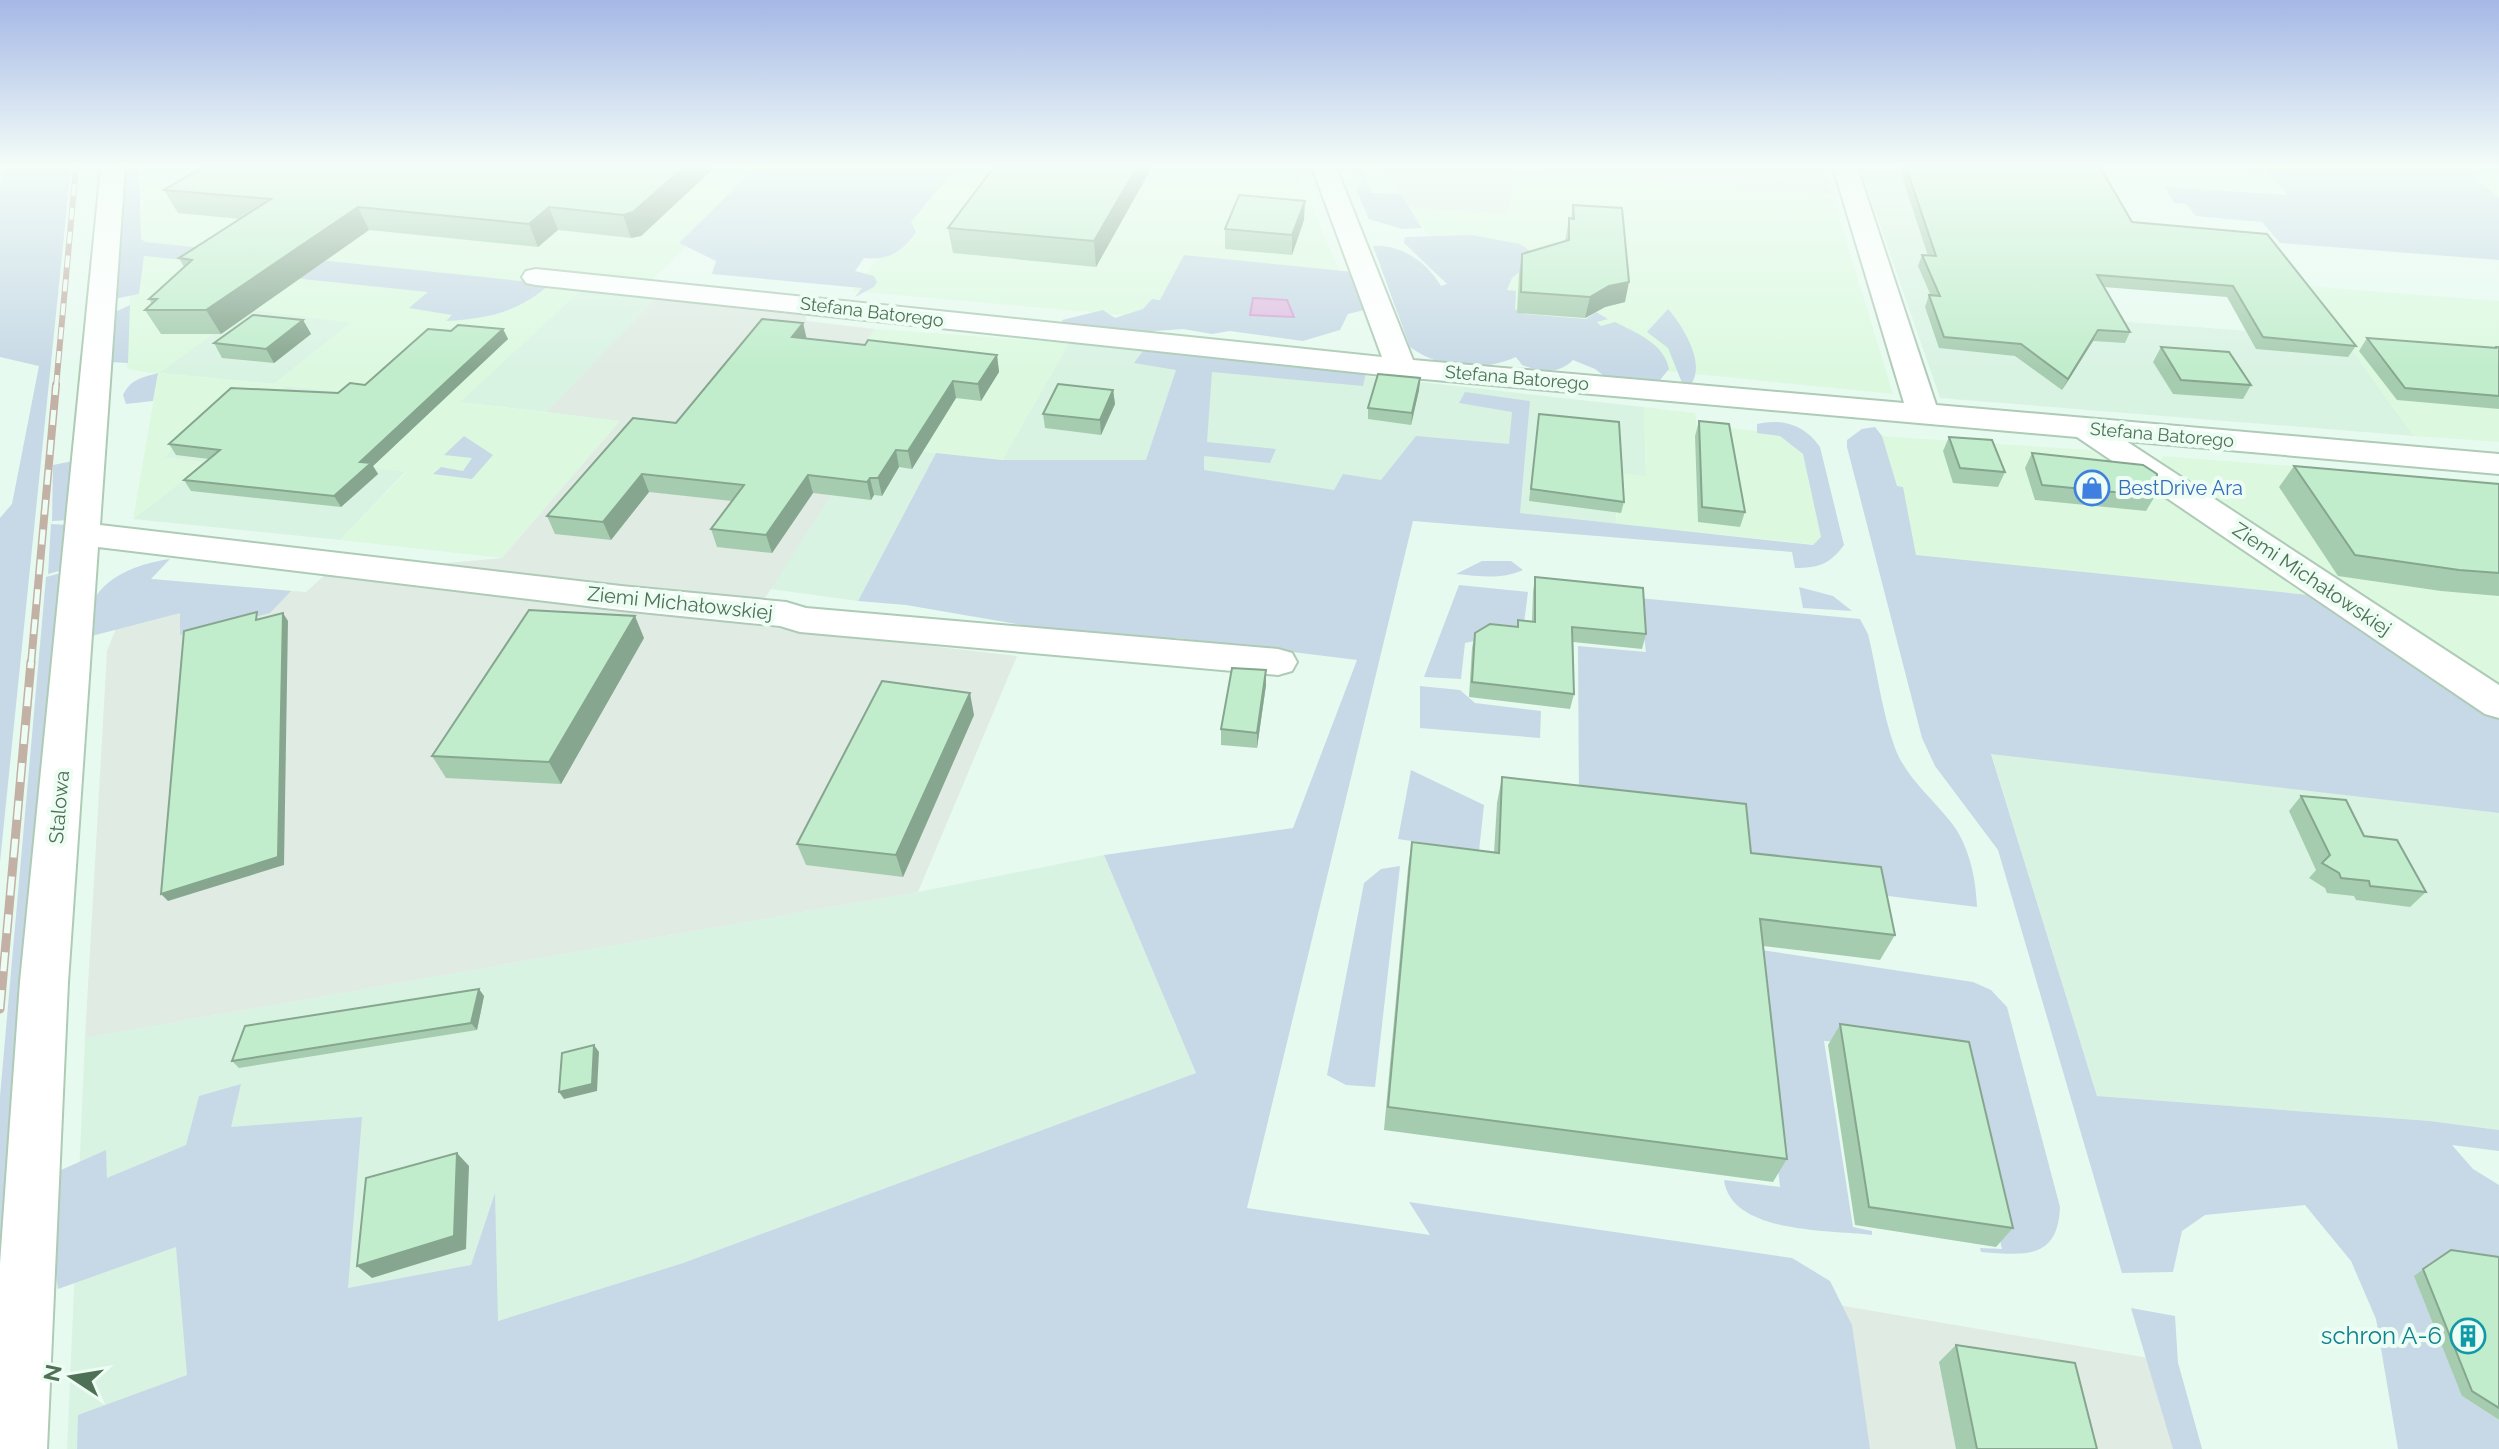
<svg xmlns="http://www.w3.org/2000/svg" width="2499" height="1449" font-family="Raleway,sans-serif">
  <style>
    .residential { fill: #d9f3e3 }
    .commercial { fill: #dcf9e0; fill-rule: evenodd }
    .industrial { fill: #e0ebe4 }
    .green { fill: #c7d9e6 }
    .water { fill: #e1bde2; stroke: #d2a5d2; stroke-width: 2 }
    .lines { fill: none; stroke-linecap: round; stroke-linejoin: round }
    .minor-casing { stroke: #aecbb6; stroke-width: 4 }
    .minor { fill: #fff; fill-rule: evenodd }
    .rail-far2-casing { stroke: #c3b1a6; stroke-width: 6 }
    .rail-far1-casing { stroke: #c3b1a6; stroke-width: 8 }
    .rail-casing { stroke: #c3b1a6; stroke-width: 9 }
    .rail-far2 { stroke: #edfdf4; stroke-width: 4; stroke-dasharray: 12; stroke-linecap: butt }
    .rail-far1 { stroke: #edfdf4; stroke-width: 5; stroke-dasharray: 15; stroke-linecap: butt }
    .rail { stroke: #edfdf4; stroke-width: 6; stroke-dasharray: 19; stroke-linecap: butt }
    .wall { fill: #a6ccaf }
    .shaded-wall { fill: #87a68f }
    .building { fill: #c1edcc; stroke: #87a68f; stroke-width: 2 }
    .labels { text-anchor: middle; stroke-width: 8; stroke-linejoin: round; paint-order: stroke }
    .far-street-label { font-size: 18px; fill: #4e7155; stroke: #edfdf4 }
    .shop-label { font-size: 20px; fill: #366cbe; stroke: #edfdf4; text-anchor: start }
    .street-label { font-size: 20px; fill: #4e7155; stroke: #edfdf4 }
    .near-culture-label { font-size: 24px; fill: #0d838f; stroke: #edfdf4; text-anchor: end }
  </style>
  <rect width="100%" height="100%" fill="#e7faf0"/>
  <!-- residential -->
  <g class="residential">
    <path d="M1860 167H1981L2061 317 2343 338 2414 436 1940 398Z"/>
    <path d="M583 288 658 296 546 412 459 402Z"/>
    <path d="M248 309 352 322 274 384 158 373Z"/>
    <path d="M1069 343 1644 407 1646 477 1616 512 1617 524 1002 460Z"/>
    <path d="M287 386 402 398 338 463 406 471 340 540 133 519 205 463 163 458 227 398 268 397Z"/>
    <path d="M863 445 936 453 858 601 770 589Z"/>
    <path d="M1991 753 2499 813V1130L2430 1121 2097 1096Z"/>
    <path d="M1104 855 1196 1073 683 1263 498 1321 142 1449H67L85 1038 918 892Z"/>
  </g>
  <!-- commercial -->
  <g class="commercial">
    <path d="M142 167H767L648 284 525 281 583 288 460 402 621 421 502 558 340 540 406 472 337 463 401 398 287 386 268 397 227 398 164 457 206 462 133 519 158 374 127 369 132 252 144 200ZM248 309 351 323 274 384 159 373Z"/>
    <path d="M951 167H1295L1339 270 1188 256 1158 318 852 291Z"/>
    <path d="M2464 167H2499V198L2479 180Z"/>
    <path d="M1512 172 1832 194 1893 394 1586 363 1481 306 1408 207 1508 214Z"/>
    <path d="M2305 286 2499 301V442L2414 436Z"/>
    <path d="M875 329 1069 343 1002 460 793 438Z"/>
    <path d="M1644 407 1695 413 1697 424 1783 434 1811 455 1830 533 1819 545 1617 524V473L1646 476Z"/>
    <path d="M1882 436 2091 450 2319 596 1908 555Z"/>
    <path d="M2163 456 2499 482V699L2154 471Z"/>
  </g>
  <!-- industrial -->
  <g class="industrial">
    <path d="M1384 167H1823L1832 194 1512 172 1508 214 1408 207Z"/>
    <path d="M658 296 804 313 807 321 875 329 794 437 863 445 748 625 1017 656 918 892 85 1038 107 651 129 596 150 579 306 592 326 574 502 558 620 421 546 412Z"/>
    <path d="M1838 1305 2178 1363 2202 1449H1858Z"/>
  </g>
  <!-- green -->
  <g class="green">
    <path d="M4 167H71L0 862V518L12 504 39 366 0 357V187Z"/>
    <path d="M124 167H139L141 239 145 242 550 284C519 312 487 319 446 321L452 315 409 308 428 292 207 269 214 263 144 256 139 294 114 299Z"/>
    <path d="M756 167H956L911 222 916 232C903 251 889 261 864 258L855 271 874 276 877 282 874 287 855 297 862 288 712 274 716 261 679 243Z"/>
    <path d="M1357 167H1362L1372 193 1401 194 1422 228 1402 229 1369 219 1357 192 1362 179Z"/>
    <path d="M2216 167H2464L2499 198V260L2280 243 2262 222 2196 216 2186 204 2174 203 2165 187 2288 195 2266 170Z"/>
    <path d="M1472 235 1520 244 1539 257 1512 278 1507 290 1516 291 1515 309 1524 314 1586 319 1596 312 1608 319 1597 322 1601 326 1615 322C1636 333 1664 343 1669 369L1660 380 1611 381 1595 369 1573 360C1558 375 1541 372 1522 365L1516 357C1481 372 1442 370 1410 347L1373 246C1401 244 1427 262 1441 286L1447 284 1404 243 1405 237Z"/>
    <path d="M1184 255 1354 272 1364 310 1348 314 1340 330 1303 341 1230 331 1212 334 1183 329 1141 332 1063 325 1062 320 1103 310 1115 318 1143 309 1152 299 1160 300Z"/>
    <path d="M130 305 128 363 110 362 113 313Z"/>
    <path d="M1668 309C1683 326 1712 371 1685 390L1668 348 1647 332Z"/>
    <path d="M1143 351 1366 373 1363 386 1212 372 1207 442 1276 449 1270 463 1204 456V470L1334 490 1343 474 1381 480 1416 436 1509 444 1512 412 1459 403 1465 392 1530 401 1520 513 1813 545 1821 537 1803 454 1780 436 1757 433V424C1782 418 1805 425 1820 447L1844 545C1830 564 1819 568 1795 568L1792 552 1413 521 1247 1208 1430 1235 1409 1202 1792 1258 1830 1281 1852 1325 1870 1449H77L78 1415 187 1375 176 1247 58 1289 43 1178 106 1150 107 1178 186 1145 199 1096 241 1084 231 1127 362 1117 348 1288 471 1265 495 1193 498 1321 683 1263 1196 1073 1104 855 1293 828 1357 660 1177 638 1120 642 906 605 858 601 936 453 1002 460H1146L1176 370 1134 363Z"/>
    <path d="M158 373 153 401 126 404 123 395C131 379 141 378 158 373Z"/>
    <path d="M1875 427 1882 436 1897 486 1903 487 1916 555 2319 596 2499 714V813L1991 754 2097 1096 2430 1121 2499 1130V1151L2452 1145 2473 1169 2499 1185V1265L2462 1396 2499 1420V1449H2398L2376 1319 2351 1261 2305 1205 2205 1215 2182 1231 2173 1272 2122 1273 1998 850 1935 766 1922 738 1847 447V440L1862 429Z"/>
    <path d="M464 436 493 455 472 479 433 474 441 467 463 471 472 458 444 455Z"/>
    <path d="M73 461 72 520 52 521 53 465Z"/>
    <path d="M51 524 70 525V568L48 574Z"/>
    <path d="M170 559 151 579 291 591 270 613 180 635V613L88 637C90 626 89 609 94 599 110 573 143 563 170 559Z"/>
    <path d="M1482 561H1511L1523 570C1500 580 1480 576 1456 574Z"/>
    <path d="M68 571 0 1449V1096L46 577Z"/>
    <path d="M1459 585 1528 592 1523 631 1465 643 1461 679 1424 677Z"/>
    <path d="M1799 587 1833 596 1852 611 1803 608Z"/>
    <path d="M1639 598 1860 619 1868 634C1877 671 1882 712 1895 748 1906 777 1931 797 1950 821 1969 844 1976 878 1977 907L1872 894 1579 808 1578 646 1646 652Z"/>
    <path d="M1420 686 1460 690 1475 703 1541 711 1540 738 1420 728Z"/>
    <path d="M1411 770 1484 805 1479 851 1398 839Z"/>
    <path d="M1400 866 1375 1087 1346 1085 1327 1075 1364 883 1381 869Z"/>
    <path d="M1755 949 1973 982 1991 990 2007 1007 2060 1207C2058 1261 2023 1255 1981 1252L1980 1248 2002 1249 1957 1058 1919 1048 1824 1041 1853 1227 1872 1231V1235C1830 1230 1731 1234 1724 1180L1780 1187Z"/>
    <path d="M2131 1308 2175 1316 2178 1363 2202 1449H2173Z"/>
  </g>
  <!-- water -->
  <path class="water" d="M1253 298 1287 300 1294 317 1250 315Z"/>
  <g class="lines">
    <!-- minor casing -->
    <g class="minor-casing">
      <g id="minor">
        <path d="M101 167H125L100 525 621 586 786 602 806 608 1278 649 1292 653 1297 662 1292 671 1278 675 800 632 780 626 621 610 98 547 68 982 47 1449H0V1264L20 982Z"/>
        <path d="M1312 167H1336L1413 360 1904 403 1833 167H1857L1936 405 2499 454V474L2126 441 2499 685V718L2485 714 2077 437 1401 377 536 285 526 283 522 277 526 271 536 269 1382 357Z"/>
      </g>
    </g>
    <!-- minor -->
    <use href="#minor" class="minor"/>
    <!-- rail-far2 casing -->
    <g class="rail-far2-casing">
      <path id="rail-far2" d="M56 387 76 167"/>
    </g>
    <!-- rail-far1 casing -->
    <g class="rail-far1-casing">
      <path id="rail-far1" d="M31 664 56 385"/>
    </g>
    <!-- rail casing -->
    <g class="rail-casing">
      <path id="rail" d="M0 1009 31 662"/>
    </g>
    <!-- rail-far2 -->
    <use href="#rail-far2" class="rail-far2"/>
    <!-- rail-far1 -->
    <use href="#rail-far1" class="rail-far1"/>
    <!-- rail -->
    <use href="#rail" class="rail"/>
  </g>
  <!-- wall -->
  <g class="wall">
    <path d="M203 167H715L641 236 631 238 558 230 538 247 369 230 221 334H161L145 310 152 304 149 299 184 267 179 258 241 219 178 213 164 190Z"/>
    <path d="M994 167H1152L1096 267 953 253 948 228Z"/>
    <path d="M1899 167H2100L2132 222 2356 346 2348 357 2256 349 2227 297 2104 287 2130 332 2125 343 2093 341 2062 390 2015 356 1939 348 1925 307 1929 295 1931 296 1918 266 1922 255 1928 256Z"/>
    <path d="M1573 205 1625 302 1605 307 1585 318 1517 313 1519 274 1522 254 1565 241 1569 218H1571Z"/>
    <path d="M1304 220 1292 255 1225 249V229Z"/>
    <path d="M303 320 311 334 274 363 222 358 214 343Z"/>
    <path d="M803 323 806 338 865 345 997 355 999 372 981 401 956 398 912 469 899 467 882 496 874 495 871 500 813 493 772 553 717 547 711 529 732 501 649 492 611 540 555 534 547 516 676 423Z"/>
    <path d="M503 329 508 339 373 466 378 474 341 507 191 491 184 480 209 459 176 455 169 444 365 385 451 331Z"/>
    <path d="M2367 338 2494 348 2495 347H2499V409L2397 400 2359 351Z"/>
    <path d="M2161 347 2251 385 2243 399 2173 394 2153 362Z"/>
    <path d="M1420 378 1419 390 1411 425 1368 419V408Z"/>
    <path d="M1113 390 1115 404 1101 435 1045 428 1043 414Z"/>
    <path d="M1539 414 1624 502 1621 513 1529 501Z"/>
    <path d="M1699 421 1745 512 1740 527 1698 522 1695 436Z"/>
    <path d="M1949 437 2005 472 1998 487 1953 483 1943 451Z"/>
    <path d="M2032 453 2155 496 2146 511 2035 500 2025 468Z"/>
    <path d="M2294 466 2499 484V596L2441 591 2338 576 2279 487Z"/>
    <path d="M1535 577 1646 634 1642 649 1573 642 1574 694 1570 709 1469 697 1472 648 1475 633 1517 627 1518 620 1532 621 1533 592Z"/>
    <path d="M644 638 561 784 446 778 432 756Z"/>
    <path d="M1266 685 1257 748 1221 745V729Z"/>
    <path d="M974 715 903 877 806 865 797 844Z"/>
    <path d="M1502 777 1751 853 1895 935 1880 960 1763 946 1787 1159 1773 1182 1384 1130 1408 868 1412 842 1494 853 1497 803Z"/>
    <path d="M2301 796 2364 836 2426 892 2410 907 2356 900 2354 896 2327 893 2325 888 2309 878 2316 870 2289 811Z"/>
    <path d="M484 996 477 1030 239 1068 232 1061Z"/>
    <path d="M1840 1025 2013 1228 1996 1247 1855 1225 1828 1045Z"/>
    <path d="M2451 1250 2499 1257V1420L2462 1396 2414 1276Z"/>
    <path d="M1956 1345 2097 1449H1956L1939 1362Z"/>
  </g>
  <!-- shaded-wall -->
  <g class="shaded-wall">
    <path d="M684 167H715L641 236 631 238 623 215Z"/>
    <path d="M1137 167H1152L1096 267 1094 241Z"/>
    <path d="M1305 201 1304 220 1292 255V235Z"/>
    <path d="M358 207 369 230 221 334 206 310Z"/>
    <path d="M549 207 558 230 538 247 529 224Z"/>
    <path d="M1629 282 1625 302 1605 307 1585 318 1590 297 1609 286Z"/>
    <path d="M303 320 311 334 274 363 266 349Z"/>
    <path d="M803 323 807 340 792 337Z"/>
    <path d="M503 329 508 339 373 466 378 474 341 507 334 496 360 462Z"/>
    <path d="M2098 330 2093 341 2062 390 2068 379Z"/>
    <path d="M997 355 999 372 981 401 978 384Z"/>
    <path d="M1420 378 1419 390 1411 425 1412 413Z"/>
    <path d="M953 381 956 398 912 469 908 451Z"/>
    <path d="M1113 390 1115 404 1101 435 1100 420Z"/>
    <path d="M896 450 899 467 882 496 878 478Z"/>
    <path d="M642 474 649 492 611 540 603 522Z"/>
    <path d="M808 475 813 493 772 553 766 535Z"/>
    <path d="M870 478 874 495 871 500 867 482Z"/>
    <path d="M283 613 288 621 284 865 168 901 161 894Z"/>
    <path d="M635 616 644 638 561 784 549 762Z"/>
    <path d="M1266 670V685L1257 748V733Z"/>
    <path d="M970 693 974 715 903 877 896 855Z"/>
    <path d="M479 989 484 996 477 1030 471 1023Z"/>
    <path d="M594 1045 599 1052 597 1091 564 1099 559 1092Z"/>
    <path d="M457 1153 469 1166 466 1249 372 1278 357 1266Z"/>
  </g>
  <!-- building -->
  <g class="building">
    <path d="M203 167H684L633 212 623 215 549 207 529 224 358 207 206 310H145L157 299H149L192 260 179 258 271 199 164 190Z"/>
    <path d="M994 167H1137L1094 241 948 228Z"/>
    <path d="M1906 167H2100L2132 222 2267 234 2356 346 2263 337 2233 286 2097 275 2130 332 2098 330 2068 379 2021 344 1944 337 1929 295 1940 296 1922 255 1936 256Z"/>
    <path d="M1239 195 1305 201 1292 235 1225 229Z"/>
    <path d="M1573 205 1622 208 1629 282 1609 286 1590 297 1521 292 1522 254 1569 240V218L1574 219Z"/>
    <path d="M253 315 303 320 266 349 214 343Z"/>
    <path d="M762 319 803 323 792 337 865 345 868 340 997 355 978 384 953 381 908 451 896 450 878 478H870L867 482 808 475 766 535 711 529 744 485 642 474 603 522 547 516 633 418 676 423Z"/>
    <path d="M458 325 503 329 360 462 371 463 334 496 184 480 220 450 169 444 231 388 338 393 350 383 365 385 428 329 451 331Z"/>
    <path d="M2367 338 2497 348 2495 347H2499V396L2405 388Z"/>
    <path d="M2161 347 2229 352 2251 385 2181 380Z"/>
    <path d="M1378 374 1420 378 1412 413 1368 408Z"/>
    <path d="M1058 384 1113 390 1100 420 1043 414Z"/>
    <path d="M1539 414 1619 422 1624 502 1531 489Z"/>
    <path d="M1699 421 1729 424 1745 512 1702 507Z"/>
    <path d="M1949 437 1992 440 2005 472 1960 468Z"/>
    <path d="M2032 453 2143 465 2157 474 2155 496 2042 485Z"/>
    <path d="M2294 466 2499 484V573L2459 570 2355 555Z"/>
    <path d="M1535 577 1643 588 1646 634 1572 627 1574 694 1472 682 1475 633 1490 624 1518 627V620L1535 622Z"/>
    <path d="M529 610 635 616 549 762 432 756Z"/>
    <path d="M257 612 256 620 283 613 278 857 161 894 184 631Z"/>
    <path d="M1232 668 1266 670 1257 733 1221 729Z"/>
    <path d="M882 681 970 693 896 855 797 844Z"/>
    <path d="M1502 777 1746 804 1751 853 1881 867 1895 935 1760 919 1787 1159 1388 1107 1412 842 1499 853Z"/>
    <path d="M2301 796 2346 800 2364 836 2397 840 2426 892 2370 886 2369 881 2341 878 2339 873 2322 863 2330 855Z"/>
    <path d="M479 989 471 1023 232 1061 245 1026Z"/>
    <path d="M1840 1024 1969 1042 2013 1228 1869 1207Z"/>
    <path d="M594 1045 592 1084 559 1092 562 1053Z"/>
    <path d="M457 1153 454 1236 357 1266 366 1178Z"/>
    <path d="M2451 1250 2499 1257V1408L2472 1391 2423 1269Z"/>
    <path d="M1956 1345 2075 1363 2097 1449H1977Z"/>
  </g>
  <!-- sky -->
  <linearGradient id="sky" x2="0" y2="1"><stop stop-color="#a5b8e6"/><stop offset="0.45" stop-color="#f4fdf8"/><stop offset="1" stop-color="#f4fdf8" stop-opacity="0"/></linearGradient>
  <rect width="2499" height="369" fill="url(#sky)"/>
  <!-- icons -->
  <defs>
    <g id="shop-ring" transform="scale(1.8)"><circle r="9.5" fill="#edfdf4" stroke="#3f7fe0" stroke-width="1.5"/><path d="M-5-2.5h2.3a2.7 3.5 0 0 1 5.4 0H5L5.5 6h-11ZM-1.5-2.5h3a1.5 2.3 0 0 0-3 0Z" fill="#3f7fe0"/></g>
    <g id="building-ring" transform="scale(1.8)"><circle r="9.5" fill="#edfdf4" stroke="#0f9aa8" stroke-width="1.5"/><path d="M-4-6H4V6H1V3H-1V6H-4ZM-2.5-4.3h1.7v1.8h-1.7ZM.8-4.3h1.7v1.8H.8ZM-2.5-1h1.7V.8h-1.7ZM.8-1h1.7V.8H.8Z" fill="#0f9aa8"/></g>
  </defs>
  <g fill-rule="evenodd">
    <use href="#shop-ring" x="2092" y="488"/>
    <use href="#building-ring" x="2468" y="1336"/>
  </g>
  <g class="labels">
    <!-- far-street labels -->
    <g class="far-street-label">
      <text transform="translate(872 312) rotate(7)" y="6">Stefana Batorego</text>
      <text transform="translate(1517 378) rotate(5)" y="6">Stefana Batorego</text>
      <text transform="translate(2162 435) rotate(5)" y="6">Stefana Batorego</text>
    </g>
    <!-- shop labels -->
    <g class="shop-label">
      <text x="2118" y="495">BestDrive Ara</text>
    </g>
    <!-- street labels -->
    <g class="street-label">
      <text transform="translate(2312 579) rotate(34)" y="7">Ziemi Michałowskiej</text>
      <text transform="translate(680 603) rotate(6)" y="7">Ziemi Michałowskiej</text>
      <text transform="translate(59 807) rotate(-85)" y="7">Stalowa</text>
    </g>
    <!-- near-culture labels -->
    <g class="near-culture-label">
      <text x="2442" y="1344">schron A-6</text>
    </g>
  </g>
  <!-- north arrow -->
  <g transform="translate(72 1377) rotate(282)" stroke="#edfdf4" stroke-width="6" paint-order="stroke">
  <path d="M0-6L14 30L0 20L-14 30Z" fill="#4e7155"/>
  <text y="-12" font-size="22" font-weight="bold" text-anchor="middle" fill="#4e7155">N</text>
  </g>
</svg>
